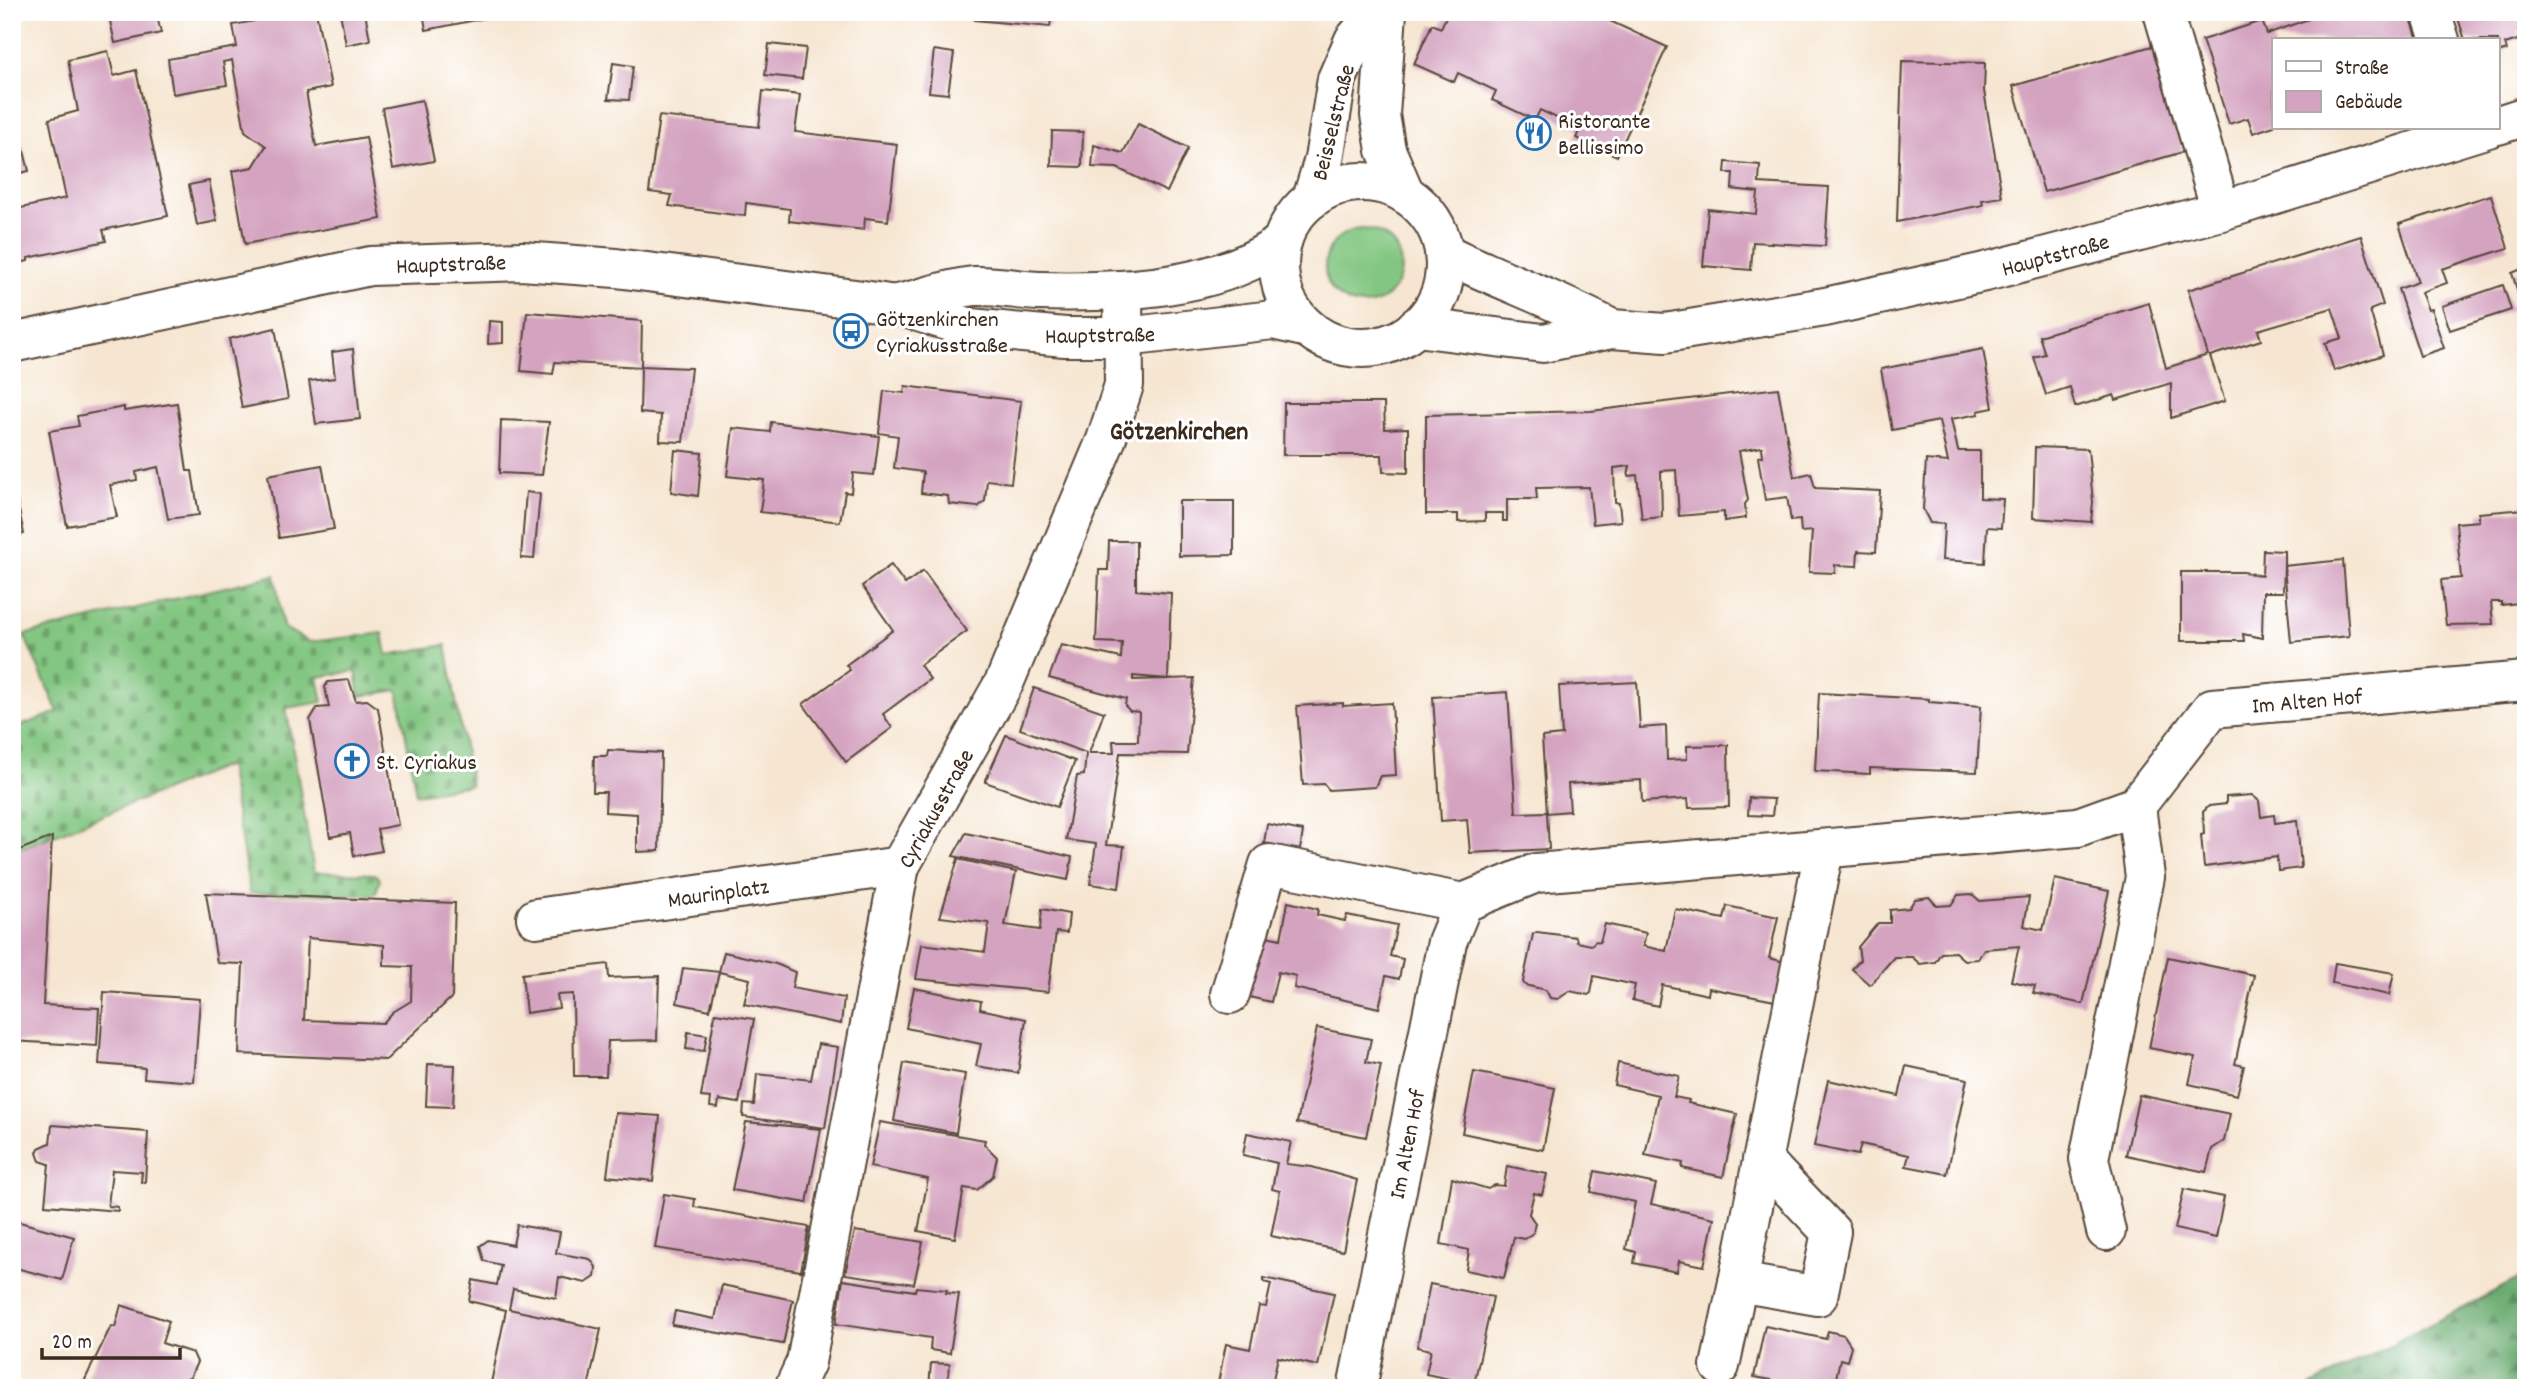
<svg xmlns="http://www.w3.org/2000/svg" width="2538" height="1400" font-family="Dekko,sans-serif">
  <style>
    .grass { fill: #82c681; stroke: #5e7850; stroke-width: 2 }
    .forest { fill: url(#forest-firs); stroke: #526a46; stroke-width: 2 }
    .cemetery { fill: url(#cemetery-stones); stroke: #5e7850; stroke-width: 2 }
    .building { fill: #d4a3c0; fill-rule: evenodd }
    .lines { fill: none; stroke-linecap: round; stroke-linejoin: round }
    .minor-casing { stroke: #574639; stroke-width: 42 }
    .major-casing { stroke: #574639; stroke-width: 42 }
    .minor { stroke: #fff; stroke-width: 38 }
    .major { stroke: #fff; stroke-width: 38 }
    .labels { text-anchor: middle; stroke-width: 6; stroke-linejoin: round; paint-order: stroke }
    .poi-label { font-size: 23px; fill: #3b2a1e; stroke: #fff; text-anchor: start }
    .street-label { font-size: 23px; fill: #3b2a1e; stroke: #fff }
    .quarter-label { font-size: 26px; font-weight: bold; fill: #3b2a1e; stroke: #fff }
  </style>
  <defs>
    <pattern id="forest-firs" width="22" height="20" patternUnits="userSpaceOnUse" patternTransform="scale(1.75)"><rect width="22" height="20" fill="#69ab6f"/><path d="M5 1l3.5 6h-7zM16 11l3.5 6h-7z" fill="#588b5b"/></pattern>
    <pattern id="cemetery-stones" width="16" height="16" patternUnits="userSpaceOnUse" patternTransform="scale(1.75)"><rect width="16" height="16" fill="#82c681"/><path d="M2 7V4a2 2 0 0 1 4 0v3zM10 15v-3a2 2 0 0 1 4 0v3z" fill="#6ca169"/></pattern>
  </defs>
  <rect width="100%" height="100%" fill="#fff"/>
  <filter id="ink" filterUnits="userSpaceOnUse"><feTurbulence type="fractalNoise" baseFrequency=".0143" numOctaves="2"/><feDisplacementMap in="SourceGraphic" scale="14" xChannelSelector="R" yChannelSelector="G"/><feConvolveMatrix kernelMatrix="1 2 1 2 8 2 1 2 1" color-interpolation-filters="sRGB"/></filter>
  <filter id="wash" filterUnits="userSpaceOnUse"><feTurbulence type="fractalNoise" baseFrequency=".00686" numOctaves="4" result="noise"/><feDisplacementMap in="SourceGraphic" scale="28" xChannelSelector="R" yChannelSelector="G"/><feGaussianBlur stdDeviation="1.57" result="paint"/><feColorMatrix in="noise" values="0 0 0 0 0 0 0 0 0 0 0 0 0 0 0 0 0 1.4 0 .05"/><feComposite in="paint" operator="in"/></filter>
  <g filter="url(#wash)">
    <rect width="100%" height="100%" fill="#f6e6d1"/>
    <!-- grass -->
    <circle class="grass" cx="1363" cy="267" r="38"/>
    <!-- forest -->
    <path class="forest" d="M2526 1275V1388H2307Z"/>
    <!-- cemetery -->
    <path class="cemetery" d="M275 575 283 627 309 642 383 633 387 655 446 645 471 785 416 794 398 690 360 696 356 671 318 677 323 702 286 708 314 872 375 874 380 879 376 893 369 895 250 893 228 765 12 852V729L58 712 24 635Z"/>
    <g id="blocks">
      <!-- building -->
      <g class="building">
        <path d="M108 12H156L161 33 115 43Z"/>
        <path d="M303 12H316L331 87 306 92 316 146 366 137 381 219 245 244 232 171 253 167 266 146 245 131 232 60 223 62 227 85 173 94 168 59 237 47 233 25Z"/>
        <path d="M340 12H365L370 40 346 45Z"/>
        <path d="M423 12H506V14L426 30Z"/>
        <path d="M976 12H1052L1050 27 975 20Z"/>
        <path d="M1448 12H1590L1667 47 1617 156 1576 138 1580 129 1540 110 1535 120 1492 100 1496 91 1458 73 1454 82 1414 64 1432 24 1441 28Z"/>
        <path d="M2328 12H2409L2418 40H2274V126L2253 133 2248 118 2229 124 2202 40 2262 21 2267 34Z"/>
        <path d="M2456 12H2526V27L2518 30 2521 39 2505 44 2507 50 2498 53V40H2465Z"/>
        <path d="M769 44 806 48 802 79 765 75Z"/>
        <path d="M2152 46 2183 152 2044 192 2013 86Z"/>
        <path d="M934 50 954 53 948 94 929 92Z"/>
        <path d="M108 51 114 76 136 70 168 216 103 230 106 241 28 258V261L12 265V210L66 198 49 119 78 111 68 60Z"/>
        <path d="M1902 61 1985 63 1984 91 2002 197 1982 200 1983 205 1897 222Z"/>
        <path d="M613 63 633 66 629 100 608 99Z"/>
        <path d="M763 91 800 95 795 132 897 144 888 221 865 218 864 230 789 221 790 209 746 203 745 215H735L669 206 672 195 649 192 659 116 759 127Z"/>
        <path d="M422 100 434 161 393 169 382 108Z"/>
        <path d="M1138 124 1188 148 1167 192 1117 168 1092 167 1094 145 1123 153Z"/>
        <path d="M1052 131 1083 132 1082 167 1051 166Z"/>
        <path d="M20 135 29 171 12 175V148L18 147 16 136Z"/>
        <path d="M1726 162 1760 165 1759 183 1829 187 1825 246 1753 242 1751 270 1703 266 1708 209 1756 214 1758 192 1732 189 1733 173H1725Z"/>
        <path d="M209 181 217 221 197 225 189 185Z"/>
        <path d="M2491 195 2508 248 2442 269 2447 283 2421 292 2428 310 2431 309 2444 348 2420 356 2398 289 2418 282 2399 224Z"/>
        <path d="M2361 236 2383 305 2370 310 2383 355 2334 371 2325 343 2342 338 2332 308 2258 330 2261 340 2210 356 2225 401 2171 418V383L2116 400 2114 395 2075 407 2070 387 2046 395 2034 357 2045 354 2039 336 2149 303 2166 368 2208 355 2188 290Z"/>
        <path d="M2526 267V305L2522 306 2512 273Z"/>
        <path d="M2503 285 2511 310 2450 330 2442 306Z"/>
        <path d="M527 312 642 321 641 366 691 368 683 442 660 441 661 415 640 413 641 367 555 362 553 374 521 371Z"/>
        <path d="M489 321 503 322V343L488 344Z"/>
        <path d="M275 328 288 399 242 408 229 339Z"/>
        <path d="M353 349 360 419 316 424 309 381 335 378 332 352Z"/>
        <path d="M1983 349 1993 408 1978 411 1979 414 1951 419 1958 451H1980V498L2003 499 2001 528 1987 527 1985 563 1942 560 1944 524 1930 523 1923 509 1926 460 1948 462 1939 421 1892 430 1881 369Z"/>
        <path d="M905 386 1021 401 1011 483 987 480 985 501 978 507 949 504 948 496 921 493 923 472 894 468 898 436 879 433 884 391 904 393Z"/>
        <path d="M1778 388 1794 477 1811 473 1815 488 1880 491 1876 552 1858 551 1857 566 1835 565V573L1809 572 1812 531 1801 532 1800 520 1791 521 1787 497 1765 500 1758 457 1763 456 1762 447 1739 451 1748 500 1745 504 1746 518 1724 521V512L1679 516 1676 470 1661 471 1662 517 1642 519 1637 475 1628 476 1630 466 1614 468 1615 502 1619 503 1621 521 1593 524 1589 487 1536 488 1537 499H1507V521H1503V513H1485V521L1458 522V514H1426V415L1591 411Z"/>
        <path d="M177 403 187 471H192L199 515 168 519 158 467 136 472 137 480 110 485 117 517 67 526 49 431 79 426 77 416 124 407V411Z"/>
        <path d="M1284 403H1384L1385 429 1408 428V473L1383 472 1382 455H1283Z"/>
        <path d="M501 420 549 422 542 475 499 473Z"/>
        <path d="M771 422 879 436 874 475 853 473 851 493 845 492 840 522 760 512 764 480 727 476 733 428 770 432Z"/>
        <path d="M2035 447 2088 449 2093 502 2091 522 2033 518Z"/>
        <path d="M675 450 702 453 698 496 671 492Z"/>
        <path d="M322 465 334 529 279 538 268 475Z"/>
        <path d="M15 491 24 534 12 536V492Z"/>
        <path d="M526 492 540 494 534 559 521 558Z"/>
        <path d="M1179 501H1234V555L1179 556Z"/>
        <path d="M2526 509V602L2501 605V602H2491L2493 624 2446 625 2441 580 2461 578 2456 523 2479 521V513Z"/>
        <path d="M1109 541H1136V590L1171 593 1168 679 1133 676V680L1168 679 1194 678 1187 754 1120 753 1106 845 1124 846 1119 888 1090 884 1096 844 1066 840 1077 776 1084 775 1086 753 1020 729 1034 688 1104 712 1089 753H1114L1113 741H1138L1139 712 1130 711 1125 706 1126 699 1049 678 1061 645 1121 658 1122 643 1096 642 1099 570H1108Z"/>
        <path d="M2263 550 2284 551V566L2283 592H2263L2262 638 2243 634 2244 641H2181V572H2243L2262 576Z"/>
        <path d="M2343 560 2349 636 2291 642 2284 566Z"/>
        <path d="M891 565 905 584 923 571 967 631 920 665 930 679 883 714 892 728 846 762 803 704 850 670 846 665 893 630 862 586Z"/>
        <path d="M349 680 356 701 367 700 378 708 398 825 377 829 382 851 354 856 350 833 330 837 310 720 317 708 329 707 325 687 328 682Z"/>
        <path d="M1637 682 1640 728 1666 726 1667 760 1687 759V746L1728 745 1729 807 1689 808 1688 799 1642 802 1641 780 1568 784 1570 811 1547 813 1542 737 1562 735 1559 686Z"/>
        <path d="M1508 692 1516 813 1547 812 1549 849 1470 853 1467 819 1441 821 1433 697Z"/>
        <path d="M1819 693 1929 699V702L1981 706 1977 772 1870 768V774L1815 771Z"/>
        <path d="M1343 703V706L1392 703 1396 775 1380 776 1375 787 1329 790 1324 784 1303 785 1297 706Z"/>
        <path d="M1006 735 1075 761 1057 807 985 782Z"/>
        <path d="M608 750 661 753 659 851 637 852V814L605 812 606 792H593L594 756H607Z"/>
        <path d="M2252 795 2259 801 2261 817 2274 815 2275 823 2297 820 2301 868 2278 871 2277 857 2204 867 2201 835 2204 834 2203 812 2209 806 2226 804V797Z"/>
        <path d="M1749 798 1774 799 1772 816 1748 815Z"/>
        <path d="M1267 824 1303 831 1300 850 1264 843Z"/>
        <path d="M966 833 1072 857 1068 880 953 856Z"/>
        <path d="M52 837 43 1005 99 1008 97 1046 12 1041V853Z"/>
        <path d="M958 859 1016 872 1005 925 1040 930 1042 909 1069 914 1067 933 1056 932 1048 992 916 979 922 944 985 952 989 923 940 917Z"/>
        <path d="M2055 879 2109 891 2083 1004 2033 993 2035 986 2011 981 2019 946 1984 949 1978 959 1964 960 1955 952 1941 953 1935 962 1920 964 1912 957H1894L1870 985 1852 969 1860 960 1858 947 1878 923H1890V910L1909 908 1915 899 1929 897 1937 906 1951 905 1958 895 1972 894 1980 901 2029 897 2024 926 2043 930Z"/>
        <path d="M206 893 455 903 452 997 386 1060 239 1054 243 964 217 963ZM308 938 384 945V966L412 967 411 1001 393 1012 383 1023 304 1020Z"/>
        <path d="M1288 902 1318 909 1317 915 1345 921 1347 915 1397 925 1390 956 1403 959 1399 979 1386 976 1379 1008 1294 988 1296 976 1278 972 1271 1002 1236 994 1255 934 1281 939Z"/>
        <path d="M1727 906 1778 917 1769 958 1789 963 1780 1002 1709 988 1708 995 1662 985 1658 1006 1632 1000 1635 985 1594 976 1591 993 1588 995 1570 991 1558 999 1550 998 1546 990 1525 985 1523 982 1533 934 1537 932 1576 937 1577 942 1591 945 1596 941 1600 942 1605 924 1646 933 1643 946 1666 951 1675 909 1724 919Z"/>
        <path d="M724 952 776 964 795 972 792 988 844 998 841 1024 744 1004 750 979 719 972 710 1010 677 1003 683 968 719 972Z"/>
        <path d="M2168 957 2254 975 2235 1064 2244 1066 2237 1095 2189 1084 2195 1057 2149 1048Z"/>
        <path d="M2335 963 2394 973 2389 995 2332 983Z"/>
        <path d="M608 964 609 978 659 976 657 1040 608 1041 606 1076H574L573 994 557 995 559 1008 526 1013 522 974Z"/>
        <path d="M914 988 981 1001 980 1009 1026 1019 1018 1073 976 1066 981 1044 906 1028Z"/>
        <path d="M104 992 200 999 194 1082 144 1078 145 1068 99 1064Z"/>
        <path d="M715 1013 754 1019 739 1103 719 1100 718 1108 710 1107 711 1098 701 1097Z"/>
        <path d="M1317 1028 1371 1039 1366 1062 1381 1065 1366 1137 1297 1123Z"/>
        <path d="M688 1032 707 1035 704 1051 686 1049Z"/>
        <path d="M818 1044 838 1047 825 1128 743 1117 744 1104 754 1105 757 1074 811 1080Z"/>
        <path d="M904 1063 965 1074 956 1133 894 1121Z"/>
        <path d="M1618 1063 1679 1076 1674 1097 1689 1100 1688 1103 1737 1114 1723 1177 1682 1168 1683 1163 1645 1155 1658 1095 1614 1085Z"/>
        <path d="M428 1064 455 1065 453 1107 426 1106Z"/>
        <path d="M1906 1066 1967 1079 1947 1174 1906 1166 1909 1155 1861 1144 1858 1155 1814 1146 1828 1080 1899 1096Z"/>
        <path d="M1474 1072 1555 1088 1543 1150 1462 1133Z"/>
        <path d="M2139 1095 2230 1114 2224 1141 2212 1149 2206 1172 2126 1155Z"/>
        <path d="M615 1113 660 1116 653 1181 607 1176Z"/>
        <path d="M746 1122 821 1129 807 1203 732 1190Z"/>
        <path d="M880 1122 985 1140 984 1144 997 1157 993 1176 977 1190 964 1188 955 1238 918 1231 928 1179 870 1167Z"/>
        <path d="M52 1125 148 1132 145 1182H141L142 1172 112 1170 108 1206 118 1207V1211L45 1205 49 1164 40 1161 37 1153 39 1148 50 1143Z"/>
        <path d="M1247 1133 1291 1142 1286 1164 1312 1167 1357 1180 1343 1251 1271 1236 1280 1191 1272 1189 1277 1163 1243 1155Z"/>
        <path d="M1507 1166 1547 1174 1542 1195 1534 1193 1529 1214 1535 1223 1533 1233 1524 1239 1514 1237 1504 1278 1466 1270 1469 1250 1441 1244 1452 1178 1488 1189 1495 1185 1504 1186Z"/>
        <path d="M1595 1171 1656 1184 1651 1204 1714 1218 1704 1266 1679 1261 1677 1272 1634 1263 1636 1252 1626 1249 1635 1202 1591 1192Z"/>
        <path d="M2184 1189 2224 1197 2216 1238 2175 1229Z"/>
        <path d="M664 1194 695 1199 694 1207 809 1227 801 1271 655 1248Z"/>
        <path d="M16 1221 74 1237 62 1280 12 1267V1234Z"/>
        <path d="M517 1225 560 1232 556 1253 590 1259 596 1267 595 1277 586 1283 559 1277 556 1298 513 1289 509 1309 601 1329 588 1388H515L491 1383 506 1310 469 1301 473 1280 497 1285 501 1265 484 1261 480 1246 488 1240 513 1245Z"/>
        <path d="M855 1231 923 1242 914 1284 845 1274Z"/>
        <path d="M1264 1278 1334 1293 1318 1366 1278 1357 1271 1388H1217L1226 1344 1250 1349 1259 1306 1266 1307 1271 1284 1264 1282Z"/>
        <path d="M843 1280 915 1291 916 1287 947 1290 946 1293 959 1294 950 1353 930 1350 931 1338 836 1324Z"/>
        <path d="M1430 1284 1493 1297 1474 1384 1485 1388H1472L1473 1384 1426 1374 1431 1350 1417 1347Z"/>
        <path d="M722 1285 793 1300 783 1344 672 1325 675 1311 715 1319Z"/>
        <path d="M121 1305 169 1321 162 1343 193 1353 197 1362 190 1378 176 1382 174 1388H81L111 1326 115 1327Z"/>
        <path d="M1765 1326 1826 1339 1828 1331 1844 1335 1851 1346 1847 1361 1840 1359 1834 1388H1769L1771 1380 1754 1377Z"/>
        <path d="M931 1363 950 1364 946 1388H929Z"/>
      </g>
    </g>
  </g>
  <g filter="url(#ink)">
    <use href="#blocks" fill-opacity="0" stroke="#574639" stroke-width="2"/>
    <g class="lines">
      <!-- minor casing -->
      <g class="minor-casing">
        <g id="minor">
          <path d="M1387 12 1380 115 1386 150 1405 194"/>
          <path d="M2163 12 2221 211"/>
          <path d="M2431 12 2440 40"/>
          <path d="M1312 199 1324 159 1337 79 1354 40 1378 12"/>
          <path d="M536 918 900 866"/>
          <path d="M1230 994 1269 864 1463 903"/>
          <path d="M1762 1159 1831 1232 1818 1296 1738 1282 1824 850"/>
          <path d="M2106 1231 2089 1159 2145 877 2136 806"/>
          <path d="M1720 1366 1738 1282"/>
          <path d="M794 1388 806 1362 900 866 1005 681 1106 440 1124 385 1123 290"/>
          <path d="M1357 1388 1447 942 1463 903 1536 873 2078 827 2136 806 2212 708 2526 681"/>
        </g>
      </g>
      <!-- major casing -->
      <g class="major-casing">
        <g id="major">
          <path d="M2498 125 2526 116"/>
          <circle cx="1362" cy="265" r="83"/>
          <path d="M1444 253C1500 280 1557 300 1612 329"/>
          <path d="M897 304C922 299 949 288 975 286 995 285 1018 290 1039 291 1115 293 1219 290 1282 242"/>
          <path d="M1416 327 1543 343 1612 329 1665 333 1825 307 1985 272 2221 211 2488 128"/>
          <path d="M12 343 370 266 522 261 616 268 863 300 895 305 971 328 1065 337H1125L1273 320 1308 328"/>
        </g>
      </g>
      <!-- minor -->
      <use href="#minor" class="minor"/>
      <!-- major -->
      <use href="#major" class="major"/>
    </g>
  </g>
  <!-- icons -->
  <defs>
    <g id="restaurant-ring" transform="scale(1.75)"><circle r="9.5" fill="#fff" stroke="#1f6fb2" stroke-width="1.5"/><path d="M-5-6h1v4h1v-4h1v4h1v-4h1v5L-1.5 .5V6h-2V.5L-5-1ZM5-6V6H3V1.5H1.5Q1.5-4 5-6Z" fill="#1f6fb2"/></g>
    <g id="bus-ring" transform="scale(1.75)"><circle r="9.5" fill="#fff" stroke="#1f6fb2" stroke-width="1.5"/><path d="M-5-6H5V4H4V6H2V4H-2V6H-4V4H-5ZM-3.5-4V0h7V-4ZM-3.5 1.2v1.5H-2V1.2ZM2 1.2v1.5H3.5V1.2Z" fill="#1f6fb2"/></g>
    <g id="church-ring" transform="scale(1.75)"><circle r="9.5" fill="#fff" stroke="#1f6fb2" stroke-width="1.5"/><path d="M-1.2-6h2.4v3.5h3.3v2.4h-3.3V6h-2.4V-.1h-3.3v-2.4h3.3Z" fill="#1f6fb2"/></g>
  </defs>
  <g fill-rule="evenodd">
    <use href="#restaurant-ring" x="1534" y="133"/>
    <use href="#bus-ring" x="851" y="331"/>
    <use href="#church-ring" x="352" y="761"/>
  </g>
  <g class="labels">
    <!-- poi labels -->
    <g class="poi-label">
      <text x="1558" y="128">Ristorante<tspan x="1558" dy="26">Bellissimo</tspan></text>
      <text x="876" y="326">Götzenkirchen<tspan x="876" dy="26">Cyriakusstraße</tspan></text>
      <text x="376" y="769">St. Cyriakus</text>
    </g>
    <!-- street labels -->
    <g class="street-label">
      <text transform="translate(1332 122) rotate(-76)" y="8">Beisselstraße</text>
      <text transform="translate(2055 254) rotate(-15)" y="8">Hauptstraße</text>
      <text transform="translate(451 263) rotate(-2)" y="8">Hauptstraße</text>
      <text transform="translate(1100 334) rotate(-1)" y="8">Hauptstraße</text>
      <text transform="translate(2307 700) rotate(-5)" y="8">Im Alten Hof</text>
      <text transform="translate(935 808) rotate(-61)" y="8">Cyriakusstraße</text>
      <text transform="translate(718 892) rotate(-8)" y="8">Maurinplatz</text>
      <text transform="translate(1406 1144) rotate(-79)" y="8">Im Alten Hof</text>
    </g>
    <!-- quarter labels -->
    <g class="quarter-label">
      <text x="1179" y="439">Götzenkirchen</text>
    </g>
  </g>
  <!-- margin -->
  <rect width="2538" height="1400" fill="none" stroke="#fff" stroke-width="42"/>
  <!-- legend -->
  <rect x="2272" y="38" width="228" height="91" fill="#ffffff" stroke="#b1aaa5" stroke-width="2"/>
  <rect x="2286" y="61" width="35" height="10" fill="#ffffff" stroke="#b1aaa5" stroke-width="2"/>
  <text x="2335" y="74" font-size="21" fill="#3b2a1e">Straße</text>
  <rect x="2286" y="91" width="35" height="21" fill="#d4a3c0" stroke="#b1aaa5" stroke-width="2"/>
  <text x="2335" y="108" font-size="21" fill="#3b2a1e">Gebäude</text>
  <!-- scale -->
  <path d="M42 1348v10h138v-10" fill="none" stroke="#3b2a1e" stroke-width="3.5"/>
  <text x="52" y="1348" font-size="21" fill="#3b2a1e" stroke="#ffffff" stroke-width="5" paint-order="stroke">20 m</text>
</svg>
